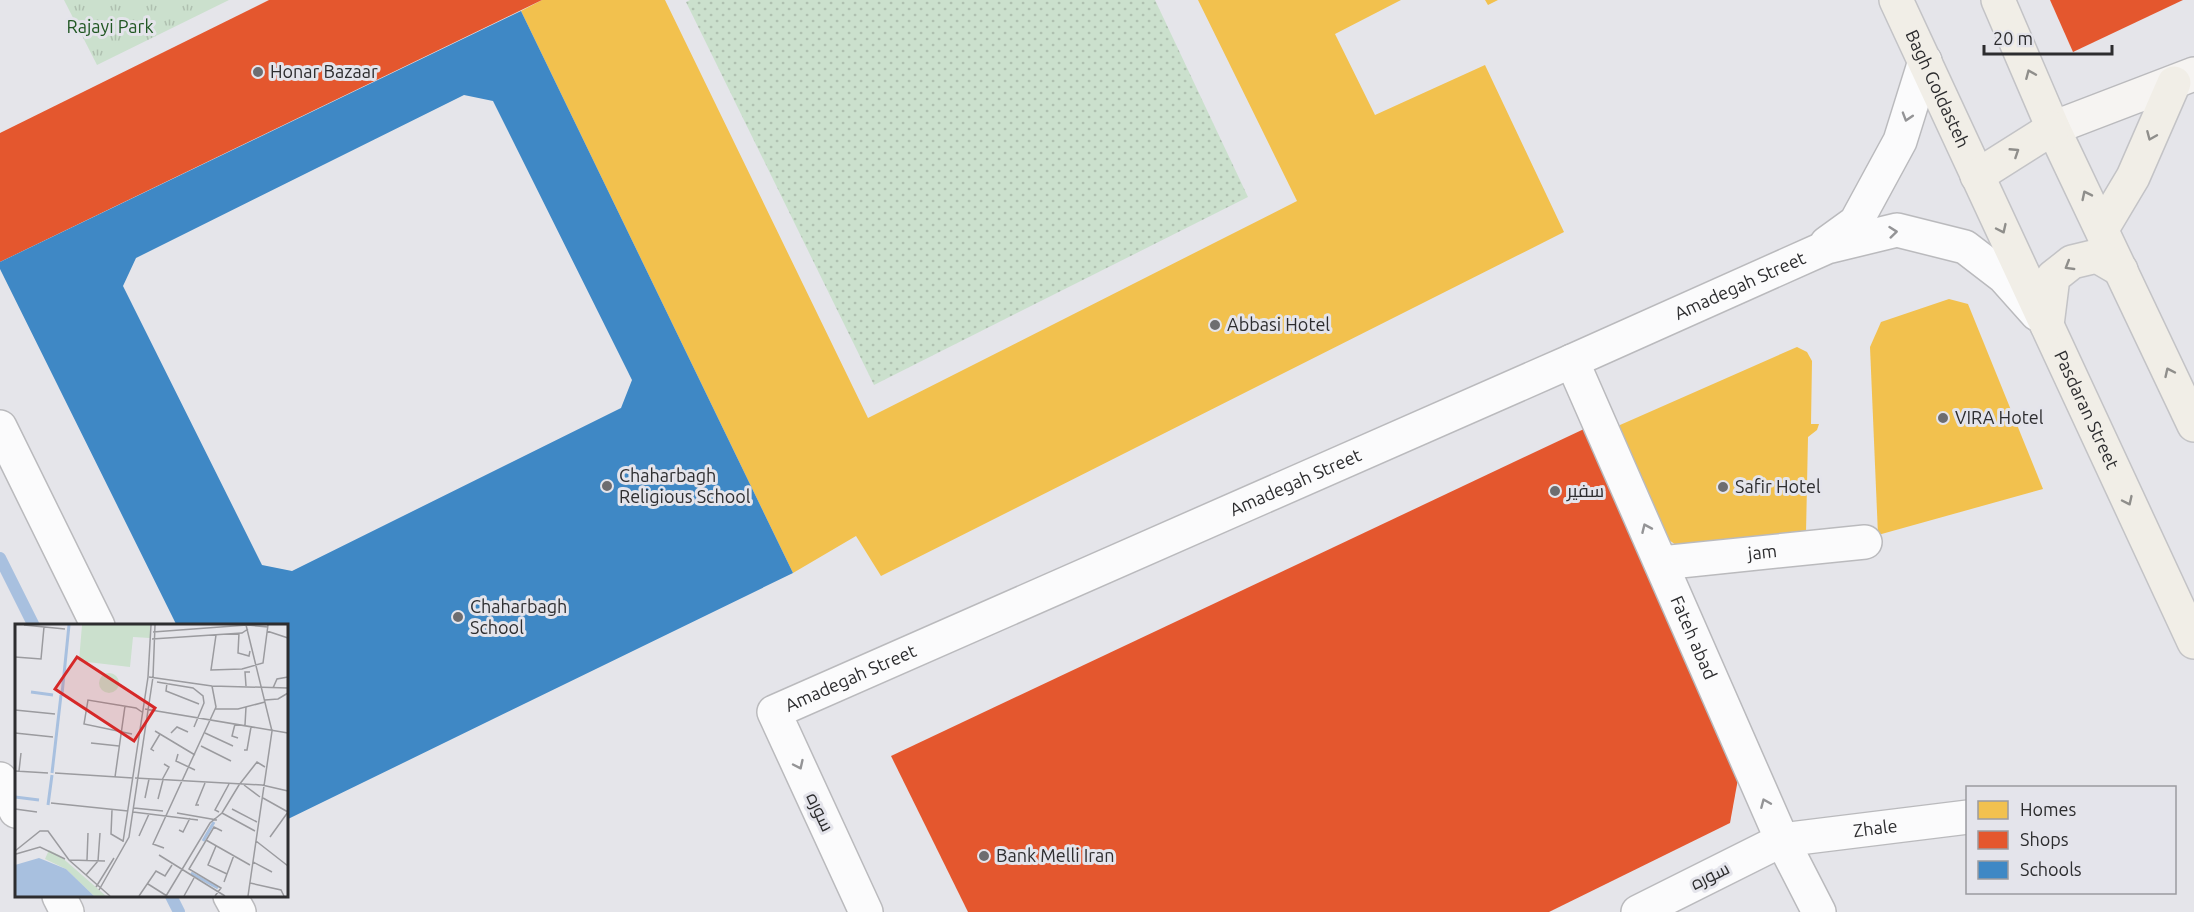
<svg xmlns="http://www.w3.org/2000/svg" width="2194" height="912" font-family="Ubuntu,Cairo,sans-serif">
  <style>
    .grass { fill: url(#grass-dots) }
    .park { fill: url(#park-tufts) }
    .homes { fill: #f2c14e }
    .shops { fill: #e4572e }
    .schools { fill: #3f88c5; fill-rule: evenodd }
    .lines { fill: none; stroke-linecap: round; stroke-linejoin: round }
    .stream { stroke: #a8c0df; stroke-width: 12 }
    .pedestrian-casing { stroke: #bababd; stroke-width: 36 }
    .minor-casing { stroke: #bababd; stroke-width: 36 }
    .tertiary-casing { stroke: #bababd; stroke-width: 36 }
    .secondary-casing { stroke: #bababd; stroke-width: 36 }
    .primary-casing { stroke: #c3c3c6; stroke-width: 36 }
    .pedestrian { stroke: #fbfbfc; stroke-width: 33 }
    .minor { stroke: #fbfbfc; stroke-width: 33 }
    .tertiary { stroke: #fbfbfc; stroke-width: 33 }
    .secondary { stroke: #f6f4f2; stroke-width: 33 }
    .primary { stroke: #f1eee7; stroke-width: 33 }
    .oneway { stroke: #8f8e8b }
    .oneway2 { stroke: #949496 }
    .poi-dot { fill: #6d6d70; stroke: #e4e4eb; stroke-width: 2 }
    .labels { text-anchor: middle; stroke-width: 6; stroke-linejoin: round; paint-order: stroke }
    .park-label { font-size: 18px; fill: #215723; stroke: #e4e4eb }
    .poi-label { font-size: 18px; fill: #2d2d2f; stroke: #e4e4eb; text-anchor: start }
    .street-label { font-size: 18px; fill: #2d2d2f; stroke: #e4e4eb }
    .inset-river { fill: none; stroke: #a8c0df; stroke-width: 3 }
    .inset-road { fill: none; stroke: #9b9b9f; stroke-width: 1.5 }
    .view { fill: #d62828; fill-opacity: 0.15; stroke: #d62828; stroke-width: 3 }
    .inset-edge { fill: none; stroke: #2d2d2f; stroke-width: 3 }
  </style>
  <defs>
    <pattern id="grass-dots" width="8" height="8" patternUnits="userSpaceOnUse" patternTransform="scale(1.5)"><rect width="8" height="8" fill="#cbe0cd"/><path d="M2 2h.1M6 6h.1" fill="none" stroke="#afc0b0" stroke-width="1.8" stroke-linecap="round"/></pattern>
    <pattern id="park-tufts" width="24" height="20" patternUnits="userSpaceOnUse" patternTransform="scale(1.5)"><rect width="24" height="20" fill="#cbe0cd"/><path d="M3 7l-1-3M5 7V3M7 7l1-3M15 17l-1-3M17 17v-4M19 17l1-3" fill="none" stroke="#afc0b0"/></pattern>
  </defs>
  <rect width="100%" height="100%" fill="#e5e5ea"/>
  <!-- grass -->
  <path class="grass" d="M690 0H1155L1248 197 874 385 686 2Z"/>
  <!-- park -->
  <path class="park" d="M64 0H229L97 65Z"/>
  <!-- homes -->
  <g class="homes">
    <path d="M542 0H665L868 418 1297 201 1198 0H1401L1335 34 1375 115 1485 65 1564 232 881 576 856 536 793 573 521 11Z"/>
    <path d="M1485 0H1498L1488 5Z"/>
    <path d="M1949 299 1968 304 2043 489 1878 535 1870 347 1881 322Z"/>
    <path d="M1797 347 1807 352 1812 361 1811 424H1819L1817 430 1808 437 1806 533 1683 550 1662 535 1616 441 1620 425Z"/>
  </g>
  <!-- shops -->
  <g class="shops">
    <path d="M269 0H542L0 262V133Z"/>
    <path d="M2050 0H2183L2073 52Z"/>
    <path d="M1584 429 1742 757 1730 823 1549 912H968L891 756Z"/>
  </g>
  <!-- schools -->
  <path class="schools" d="M521 11 793 573 286 820V626H177L0 269V262ZM464 95 493 101 632 380 621 408 292 571 262 565 123 286 136 258Z"/>
  <g class="lines">
    <!-- stream -->
    <g class="stream">
      <path d="M0 558 34 626"/>
      <path d="M171 896 179 912"/>
    </g>
    <!-- pedestrian casing -->
    <g class="pedestrian-casing">
      <g id="pedestrian">
        <path d="M0 427 98 626"/>
        <path d="M0 779 16 811"/>
        <path d="M59 896 67 912"/>
        <path d="M230 896 239 912"/>
      </g>
    </g>
    <!-- minor casing -->
    <g class="minor-casing">
      <g id="minor">
        <path id="s1" d="M1661 563 1865 542"/>
        <path id="s2" d="M866 912 774 712 1572 361 1782 840 1819 912"/>
        <path id="s3" d="M1638 912 1782 840 1968 817"/>
      </g>
    </g>
    <!-- tertiary casing -->
    <g class="tertiary-casing">
      <g id="tertiary">
        <path d="M1827 243 1856 222 1900 141 1925 61"/>
        <path id="s4" d="M1572 361 1827 247 1897 230 1965 247 2004 277 2037 314"/>
      </g>
    </g>
    <!-- secondary casing -->
    <g class="secondary-casing">
      <path id="secondary" d="M2053 128 2194 74"/>
    </g>
    <!-- primary casing -->
    <g class="primary-casing">
      <g id="primary">
        <path id="s5" d="M1896 0 2194 642"/>
        <path d="M1998 0 2053 128 2194 425"/>
        <path d="M1977 176 2053 128"/>
        <path d="M2102 229 2133 177 2174 83"/>
        <path d="M2047 325 2053 277 2072 262 2097 256 2121 270"/>
      </g>
    </g>
    <!-- pedestrian -->
    <use href="#pedestrian" class="pedestrian"/>
    <!-- minor -->
    <use href="#minor" class="minor"/>
    <!-- tertiary -->
    <use href="#tertiary" class="tertiary"/>
    <!-- secondary -->
    <use href="#secondary" class="secondary"/>
    <!-- primary -->
    <use href="#primary" class="primary"/>
  </g>
  <!-- one-way arrows -->
  <defs><path id="oneway-chevron" d="M-2-3.5L2.5 0L-2 3.5" fill="none" stroke-width="1.6" stroke-linecap="round" stroke-linejoin="round" transform="scale(1.5)"/></defs>
  <g class="oneway">
    <use href="#oneway-chevron" transform="translate(2030 74) rotate(-113)"/>
    <use href="#oneway-chevron" transform="translate(2151 136) rotate(113)"/>
    <use href="#oneway-chevron" transform="translate(2015 152) rotate(-33)"/>
    <use href="#oneway-chevron" transform="translate(2086 195) rotate(-116)"/>
    <use href="#oneway-chevron" transform="translate(2002 229) rotate(65)"/>
    <use href="#oneway-chevron" transform="translate(2069 266) rotate(149)"/>
    <use href="#oneway-chevron" transform="translate(2169 372) rotate(-115)"/>
    <use href="#oneway-chevron" transform="translate(2128 501) rotate(65)"/>
  </g>
  <g class="oneway2">
    <use href="#oneway-chevron" transform="translate(1907 117) rotate(107)"/>
    <use href="#oneway-chevron" transform="translate(1893 232) rotate(-6)"/>
    <use href="#oneway-chevron" transform="translate(1646 528) rotate(-114)"/>
    <use href="#oneway-chevron" transform="translate(799 765) rotate(65)"/>
    <use href="#oneway-chevron" transform="translate(1765 803) rotate(-113)"/>
  </g>
  <!-- markers -->
  <g class="poi-dot">
    <circle cx="258" cy="72" r="6"/>
    <circle cx="1215" cy="325" r="6"/>
    <circle cx="1943" cy="418" r="6"/>
    <circle cx="607" cy="486" r="6"/>
    <circle cx="1723" cy="487" r="6"/>
    <circle cx="1555" cy="491" r="6"/>
    <circle cx="458" cy="617" r="6"/>
    <circle cx="984" cy="856" r="6"/>
  </g>
  <g class="labels">
    <!-- park labels -->
    <g class="park-label">
      <text x="110" y="33">Rajayi Park</text>
    </g>
    <!-- poi labels -->
    <g class="poi-label">
      <text x="270" y="78">Honar Bazaar</text>
      <text x="1227" y="331">Abbasi Hotel</text>
      <text x="1955" y="424">VIRA Hotel</text>
      <text x="619" y="482">Chaharbagh<tspan x="619" dy="21">Religious School</tspan></text>
      <text x="1735" y="493">Safir Hotel</text>
      <text x="1567" y="497">سفیر</text>
      <text x="470" y="613">Chaharbagh<tspan x="470" dy="21">School</tspan></text>
      <text x="996" y="862">Bank Melli Iran</text>
    </g>
    <!-- street labels -->
    <g class="street-label">
      <text dy="6" stroke="none"><textPath href="#s5" startOffset="98">Bagh Goldasteh</textPath></text>
      <text dy="6" stroke="none"><textPath href="#s4" startOffset="184">Amadegah Street</textPath></text>
      <text dy="6" stroke="none"><textPath href="#s5" startOffset="452">Pasdaran Street</textPath></text>
      <text dy="6" stroke="none"><textPath href="#s2" startOffset="790">Amadegah Street</textPath></text>
      <text dy="6" stroke="none"><textPath href="#s1" startOffset="102">jam</textPath></text>
      <text dy="6" stroke="none"><textPath href="#s2" startOffset="1394">Fateh abad</textPath></text>
      <text dy="6" stroke="none"><textPath href="#s2" startOffset="304">Amadegah Street</textPath></text>
      <text transform="translate(820 812) rotate(65)" y="6">سوره</text>
      <text dy="6" stroke="none"><textPath href="#s3" startOffset="255">Zhale</textPath></text>
      <text transform="translate(1710 876) rotate(-26)" y="6">سوره</text>
    </g>
  </g>
  <!-- overview -->
  <g transform="translate(15 624)">
    <rect width="273" height="273" fill="#e5e5ea"/>
    <path d="M84 59a10 10 0 1 1 20 0a10 10 0 1 1-20 0Z" fill="#cbe0cd"/>
    <path d="M67 1H135V14L118 13 115 43 64 37ZM34 226 44 231 91 272H79L51 245 30 235Z" fill="#cbe0cd"/>
    <path d="M24 234 51 245 79 272H0V241Z" fill="#a8c0df"/>
    <path class="inset-river" d="M16 68 38 71M47 70 54 1M37 149 46 71M0 173 24 176M33 181 37 151M188 217 199 198M176 249 203 264"/>
    <path class="inset-road" d="M9 1 50 5M231 1 257 107 233 272M232 1 253 3M252 7 273 14M138 8 232 1M224 9 223 29 234 32 235 27M201 11 196 46 227 45 248 39 253 1M137 15 227 9 233 5M0 33 26 35 29 3M134 53 197 62 273 64M142 58 178 64 188 72 189 79 179 103M152 59 151 67 184 80M231 62 230 48H235M258 64 262 55 273 53M250 76 263 75 273 69M130 85 273 109M200 85H223L250 78M0 86 40 90M220 100 217 112 223 114M230 101 231 83M140 107 180 131M0 109 38 113M156 109 162 103 173 108M190 109 218 122M117 110 69 100 73 76 121 84 127 88M76 119 104 122M186 122 216 137M229 126H232L236 103M139 127 136 125 145 110M163 130 161 137 180 146M0 147 33 149M4 147 6 129M40 149 118 154M100 153 110 82M120 154 247 161 273 167M147 156 154 143 149 140M229 161 245 173M130 174 134 155M248 174 273 188M143 175 148 156M36 179 113 187M184 181H181L190 159M119 184 148 187M0 185 22 188M217 185 242 198M97 186 96 210 108 217M118 188 183 196M204 188 200 186 214 160M162 189 202 196M207 189 240 207M164 206 168 208 175 194M124 212 134 190M255 213 273 188M191 216 235 241M241 217 273 242M108 218 133 53 136 1M201 222 193 241 212 250M149 224 138 220 201 83 197 62M0 227 25 207H33L54 236 95 272M1 230 25 223 50 235M144 231 210 272M54 236 90 237M72 236 73 209M238 238 257 248M71 251 83 237 85 209M209 258 219 231M235 259 266 266 269 272M133 260 152 272M81 263 99 234M84 266 114 213 138 53 140 1M124 272 141 247 150 252 157 241M151 272 195 199 207 189 224 161 242 138 250 143M169 272 179 254M200 272 206 264 174 245 199 203 207 207"/>
    <path class="view" d="M62 33 140 84 119 117 40 65Z"/>
    <rect width="273" height="273" class="inset-edge"/>
  </g>
  <!-- legend -->
  <rect x="1966" y="786" width="210" height="108" fill="#e4e4eb" stroke="#9b9ba0" stroke-width="1.5"/>
  <rect x="1978" y="801" width="30" height="18" fill="#f2c14e" stroke="#9b9ba0" stroke-width="1.5"/>
  <text x="2020" y="816" font-size="18" fill="#2d2d2f">Homes</text>
  <rect x="1978" y="831" width="30" height="18" fill="#e4572e" stroke="#9b9ba0" stroke-width="1.5"/>
  <text x="2020" y="846" font-size="18" fill="#2d2d2f">Shops</text>
  <rect x="1978" y="861" width="30" height="18" fill="#3f88c5" stroke="#9b9ba0" stroke-width="1.5"/>
  <text x="2020" y="876" font-size="18" fill="#2d2d2f">Schools</text>
  <!-- scale -->
  <path d="M1984 45v9h128v-9" fill="none" stroke="#2d2d2f" stroke-width="3"/>
  <text x="1993" y="45" font-size="18" fill="#2d2d2f" stroke="#e4e4eb" stroke-width="4.5" paint-order="stroke">20 m</text>
</svg>
